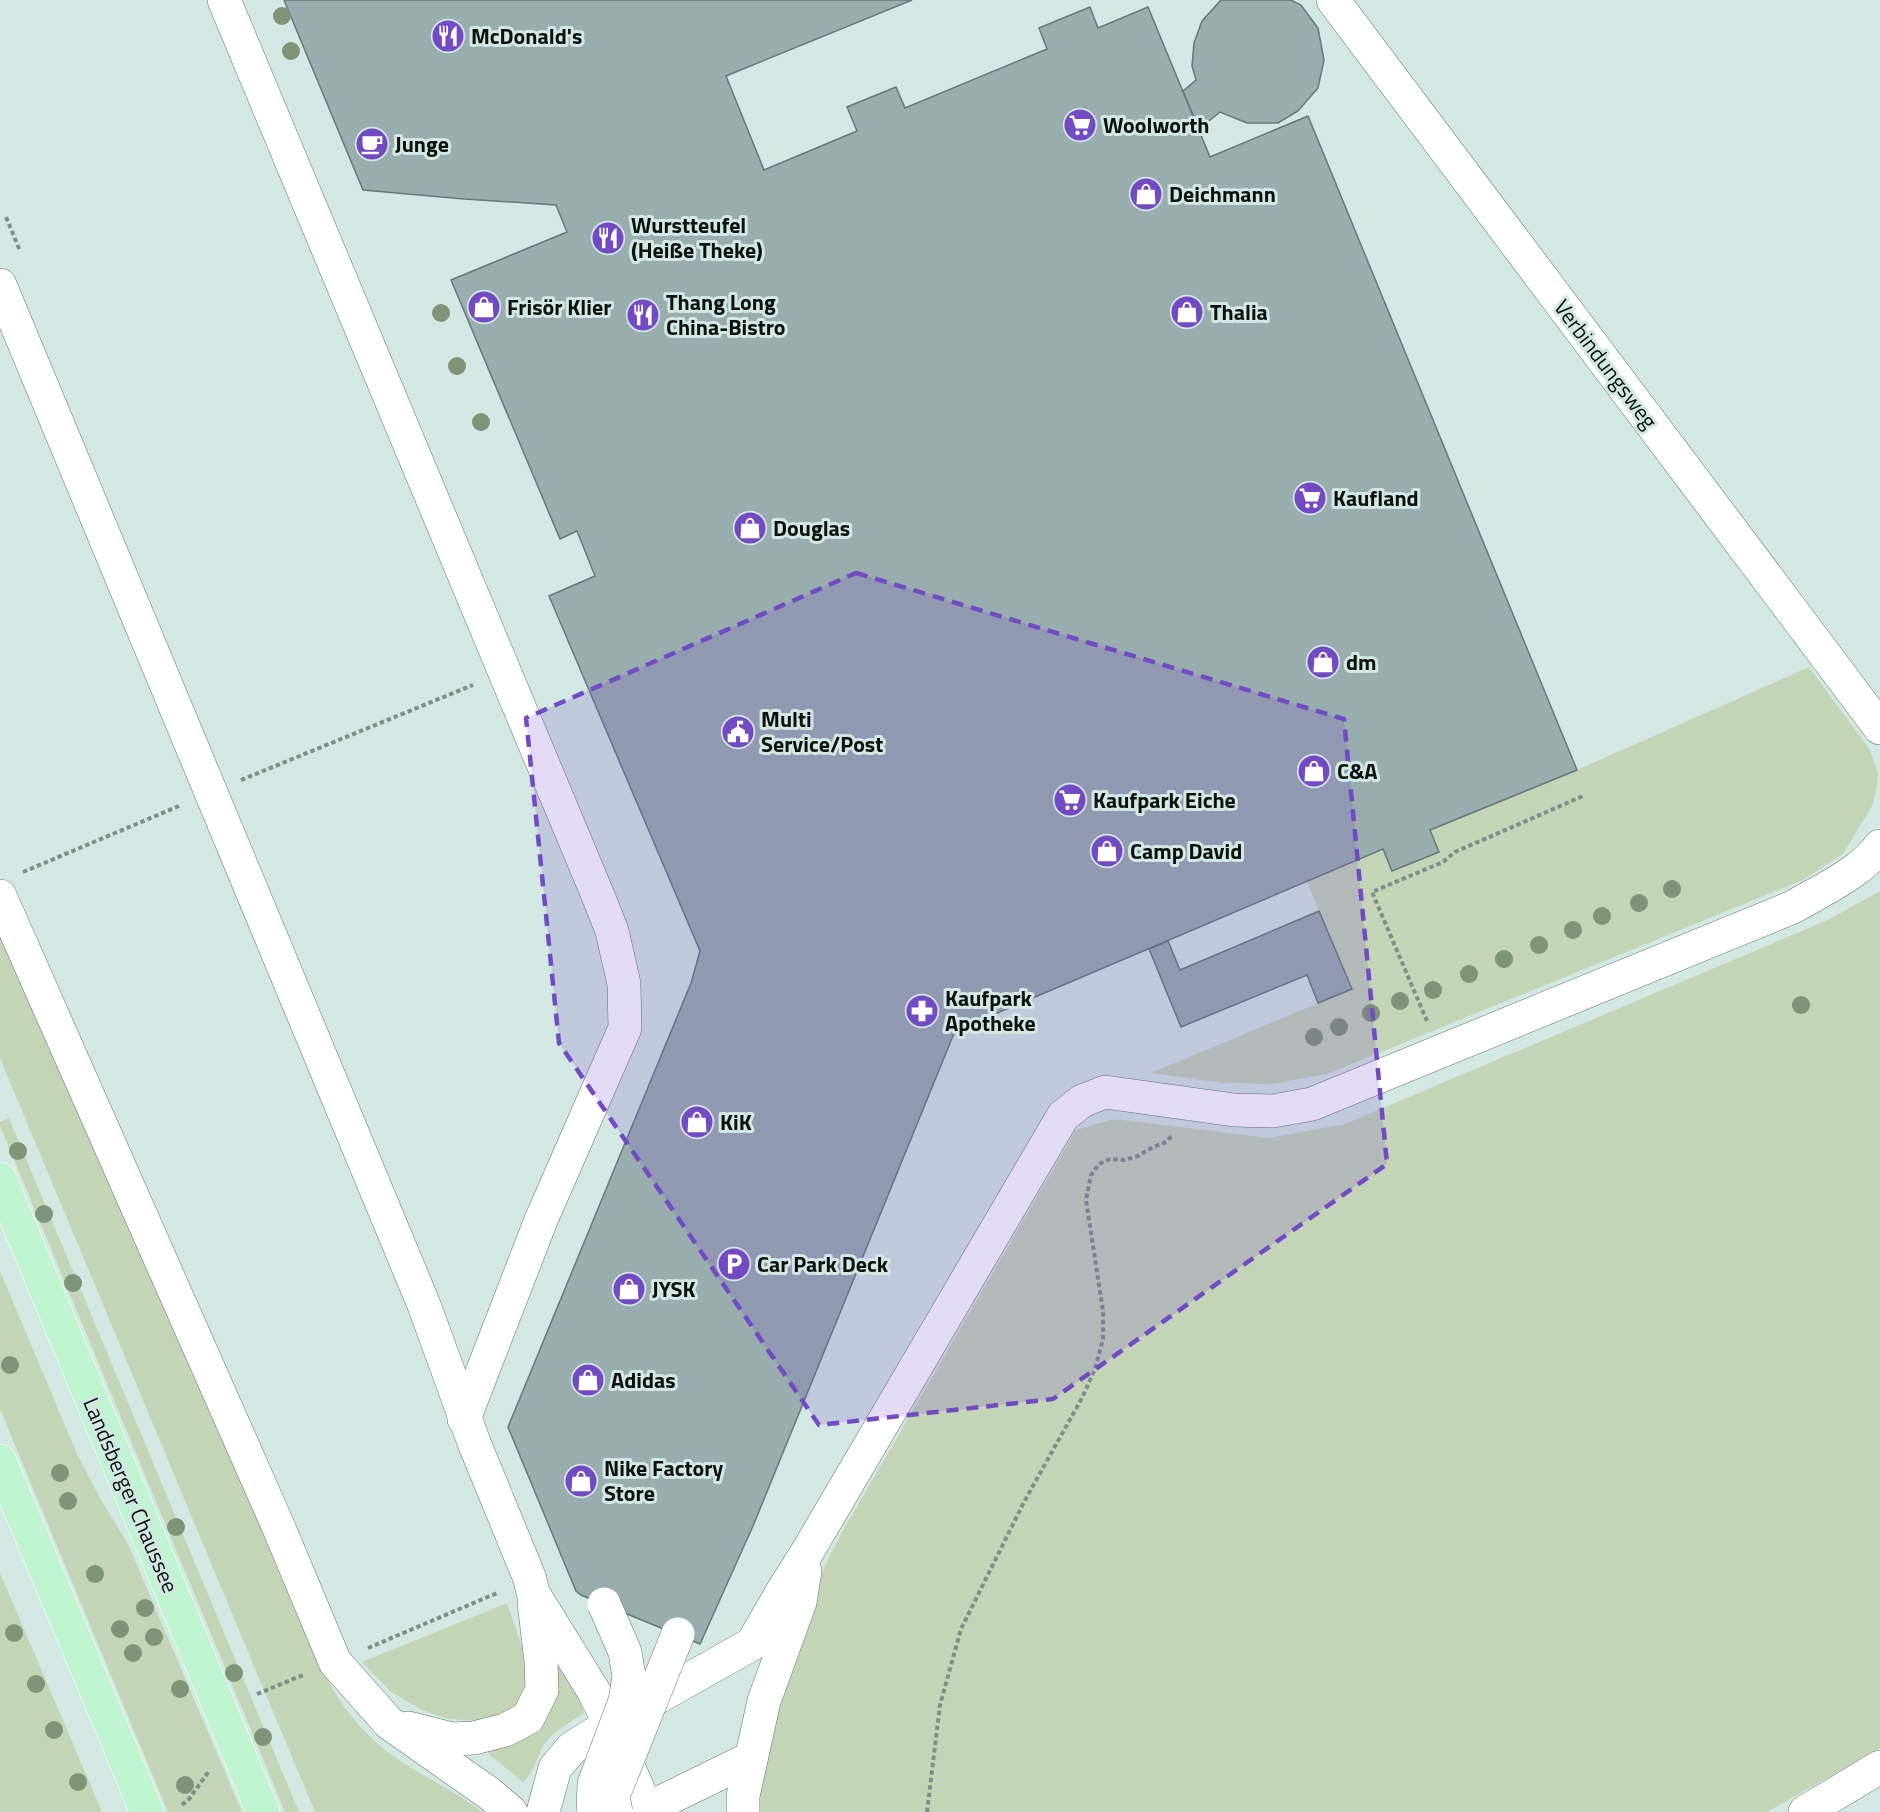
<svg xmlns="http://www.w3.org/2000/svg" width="1880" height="1812" font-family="'Titillium Web',sans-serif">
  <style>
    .green { fill: #c4d4b7 }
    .building { fill: #99acae; stroke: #657879; stroke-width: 1.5 }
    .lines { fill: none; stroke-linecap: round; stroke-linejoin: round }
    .minor-casing { stroke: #61736e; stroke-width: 34 }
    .major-casing { stroke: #fff; stroke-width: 34 }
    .path { stroke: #808e8a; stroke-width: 4; stroke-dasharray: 4.5 3; stroke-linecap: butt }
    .minor { stroke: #fff; stroke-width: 33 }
    .major { stroke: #bef4d0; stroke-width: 33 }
    .minor-bridge-casing { stroke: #61736e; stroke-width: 34; stroke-linecap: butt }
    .minor-bridge { stroke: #fff; stroke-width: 33 }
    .tree { fill: #7e9377 }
    .marked { fill: #724ac3; fill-opacity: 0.2; stroke: #724ac3; stroke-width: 4.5; stroke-dasharray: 12 8; stroke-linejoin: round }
    .labels { text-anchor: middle; stroke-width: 6; stroke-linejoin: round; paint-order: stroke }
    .poi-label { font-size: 22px; font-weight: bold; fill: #0a110f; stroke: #d4e8e3; text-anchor: start }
    .street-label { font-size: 22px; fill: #0a110f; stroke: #d4e8e3 }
  </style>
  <rect width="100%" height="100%" fill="#d4e8e3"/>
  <!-- green -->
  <g class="green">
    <path d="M1809 667 1870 750 1878 773 1877 786 1872 806 1843 854 1803 880 1327 1074 1273 1084 1224 1083 1151 1073 1352 989 1307 882 1383 849 1439 852 1430 830 1577 770Z"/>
    <path d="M1880 891V1748L1767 1812H751L757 1762 813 1590 842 1532 1076 1130 1114 1119 1269 1138 1345 1124 1828 920Z"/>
    <path d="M0 936 327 1678C339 1702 357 1726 378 1744 409 1771 449 1786 482 1812H315L0 1058Z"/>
    <path d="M9 1118 299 1812H285L0 1126V1122Z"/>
    <path d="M0 1271 77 1454 101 1500 128 1544 242 1812H168L0 1409Z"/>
    <path d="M0 1573 100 1807 102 1812H0Z"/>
    <path d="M507 1603 531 1673 523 1701 492 1722 448 1719 422 1710 391 1692 362 1662Z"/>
    <path d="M549 1651 581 1702 584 1713C571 1722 556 1729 546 1742 536 1755 536 1772 523 1782L491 1756 483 1745 507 1743Z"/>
  </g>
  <!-- building -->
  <g class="building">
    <path d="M284 0H912L726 76 764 170 857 131 847 107 896 87 905 108 1047 49 1039 28 1090 7 1098 28 1148 7 1210 157 1308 116 1577 770 1430 830 1439 852 1392 871 1383 849 955 1031 753 1526 700 1644 581 1595 576 1591 508 1427 691 983 700 951 549 596 595 576 577 531 560 539 451 280 567 232 556 205 464 199 363 190Z"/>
    <path d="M1221 0H1291L1301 5 1318 28 1324 60 1318 88 1298 111 1278 123H1247L1220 112 1199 129 1183 91 1196 80 1192 66 1194 43 1202 21Z"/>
    <path d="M1319 911 1352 989 1318 1003 1307 975 1181 1027 1149 949 1168 941 1180 970Z"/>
  </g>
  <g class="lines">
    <!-- minor casing -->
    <g class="minor-casing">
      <g id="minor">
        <path d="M224 0 599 898 612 931 624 984 625 1028 541 1220 464 1419"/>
        <path d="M1333 0 1880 728"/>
        <path d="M0 285 424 1305 475 1445 530 1579 533 1593 593 1690 610 1724 648 1812"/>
        <path d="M0 896 279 1528 335 1662 389 1723 490 1794 511 1812"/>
        <path d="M408 1728 452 1739 474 1738 505 1730 528 1718 542 1690 541 1661 534 1602"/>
        <path d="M543 1812 555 1768 572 1748 610 1724 752 1644 782 1592 809 1549 1063 1116 1082 1101 1105 1092 1234 1110 1273 1111 1312 1104 1793 907C1822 890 1860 873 1880 846"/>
        <path d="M632 1812 647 1809 751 1758"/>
        <path d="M743 1812V1796L764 1701 800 1602 805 1571"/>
        <path d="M1805 1812 1880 1767"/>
      </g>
    </g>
    <!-- major casing -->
    <g class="major-casing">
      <g id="major">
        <path d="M0 1179 263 1812"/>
        <path d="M0 1461 147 1812"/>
      </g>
    </g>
    <!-- path -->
    <g class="path">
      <path d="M6 217 20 251"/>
      <path d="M241 780 473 685"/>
      <path d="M23 872 179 806"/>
      <path d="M1427 1021 1372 892 1443 862 1455 852 1583 796"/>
      <path d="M368 1648 497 1593"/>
      <path d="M257 1694 303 1675"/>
      <path d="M182 1805 189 1799 209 1771"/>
      <path d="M927 1812 940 1705 961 1629 1024 1502 1082 1398 1095 1369 1103 1339V1311L1086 1200 1091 1175 1099 1164 1110 1159 1124 1160 1138 1156 1153 1147 1164 1143 1172 1136"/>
    </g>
    <!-- minor -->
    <use href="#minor" class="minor"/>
    <!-- major -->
    <use href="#major" class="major"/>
    <!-- minor-bridge casing -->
    <g class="minor-bridge-casing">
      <g id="minor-bridge">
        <path d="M593 1812 594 1784 625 1701 629 1676 625 1652 604 1604"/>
        <path d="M616 1812 613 1796 678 1634"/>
      </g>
    </g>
    <!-- minor-bridge -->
    <use href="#minor-bridge" class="minor-bridge"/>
  </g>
  <!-- trees -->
  <g class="tree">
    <circle cx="282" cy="16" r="9"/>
    <circle cx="291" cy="51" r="9"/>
    <circle cx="441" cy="313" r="9"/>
    <circle cx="457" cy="366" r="9"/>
    <circle cx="481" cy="422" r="9"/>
    <circle cx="1672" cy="889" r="9"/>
    <circle cx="1639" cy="903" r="9"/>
    <circle cx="1602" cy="916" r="9"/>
    <circle cx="1573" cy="930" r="9"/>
    <circle cx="1539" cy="945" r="9"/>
    <circle cx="1504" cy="959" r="9"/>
    <circle cx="1469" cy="974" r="9"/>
    <circle cx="1433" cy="990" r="9"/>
    <circle cx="1400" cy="1001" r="9"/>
    <circle cx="1801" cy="1005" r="9"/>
    <circle cx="1371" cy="1013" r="9"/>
    <circle cx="1339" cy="1027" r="9"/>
    <circle cx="1314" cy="1037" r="9"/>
    <circle cx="18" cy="1151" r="9"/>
    <circle cx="44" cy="1214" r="9"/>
    <circle cx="73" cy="1283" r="9"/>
    <circle cx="10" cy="1365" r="9"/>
    <circle cx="60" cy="1473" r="9"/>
    <circle cx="68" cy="1501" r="9"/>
    <circle cx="176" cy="1527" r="9"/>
    <circle cx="95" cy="1574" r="9"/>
    <circle cx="145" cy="1608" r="9"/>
    <circle cx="120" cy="1629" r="9"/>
    <circle cx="14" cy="1633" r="9"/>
    <circle cx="154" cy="1637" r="9"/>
    <circle cx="133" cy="1653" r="9"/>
    <circle cx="234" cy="1673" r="9"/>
    <circle cx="36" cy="1684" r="9"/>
    <circle cx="180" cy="1689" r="9"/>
    <circle cx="54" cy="1730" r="9"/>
    <circle cx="263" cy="1737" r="9"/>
    <circle cx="78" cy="1782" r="9"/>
    <circle cx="185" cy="1785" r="9"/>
  </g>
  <!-- marked area -->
  <path class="marked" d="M856 573 1344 719 1387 1164 1053 1399 819 1425 559 1043 526 718Z"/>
  <!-- icons -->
  <defs>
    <g id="restaurant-disc" transform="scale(1.725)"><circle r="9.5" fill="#724ac3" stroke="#d4e8e3"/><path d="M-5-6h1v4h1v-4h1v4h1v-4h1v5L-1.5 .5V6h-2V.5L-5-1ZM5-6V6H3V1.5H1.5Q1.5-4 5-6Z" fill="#fff"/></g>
    <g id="supermarket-disc" transform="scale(1.725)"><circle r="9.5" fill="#724ac3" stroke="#d4e8e3"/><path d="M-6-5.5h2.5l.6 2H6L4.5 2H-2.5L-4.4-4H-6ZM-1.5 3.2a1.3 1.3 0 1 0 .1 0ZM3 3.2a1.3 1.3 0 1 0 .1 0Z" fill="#fff"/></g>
    <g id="cafe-disc" transform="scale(1.725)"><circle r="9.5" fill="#724ac3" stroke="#d4e8e3"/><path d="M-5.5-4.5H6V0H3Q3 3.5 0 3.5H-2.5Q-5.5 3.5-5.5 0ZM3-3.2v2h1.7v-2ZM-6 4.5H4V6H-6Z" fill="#fff"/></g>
    <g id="shop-disc" transform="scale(1.725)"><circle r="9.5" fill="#724ac3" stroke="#d4e8e3"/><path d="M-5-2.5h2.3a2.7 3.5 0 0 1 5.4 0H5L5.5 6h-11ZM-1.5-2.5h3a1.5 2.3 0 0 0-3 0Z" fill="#fff"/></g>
    <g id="civic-disc" transform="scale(1.725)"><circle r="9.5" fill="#724ac3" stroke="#d4e8e3"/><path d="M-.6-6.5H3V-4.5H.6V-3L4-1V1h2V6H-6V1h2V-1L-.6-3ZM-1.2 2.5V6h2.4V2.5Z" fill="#fff"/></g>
    <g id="pharmacy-disc" transform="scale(1.725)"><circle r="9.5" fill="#724ac3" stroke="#d4e8e3"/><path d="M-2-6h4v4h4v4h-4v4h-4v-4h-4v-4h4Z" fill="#fff"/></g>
    <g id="parking-disc" transform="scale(1.725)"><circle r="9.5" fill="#724ac3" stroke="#d4e8e3"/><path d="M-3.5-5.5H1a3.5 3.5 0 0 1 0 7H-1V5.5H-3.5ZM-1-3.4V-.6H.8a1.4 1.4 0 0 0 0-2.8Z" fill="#fff"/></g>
  </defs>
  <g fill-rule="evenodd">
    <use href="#restaurant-disc" x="448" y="36"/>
    <use href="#supermarket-disc" x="1080" y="125"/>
    <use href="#cafe-disc" x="372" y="144"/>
    <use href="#shop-disc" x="1146" y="194"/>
    <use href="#restaurant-disc" x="608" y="238"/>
    <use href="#shop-disc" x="484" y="307"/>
    <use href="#shop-disc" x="1187" y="312"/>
    <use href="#restaurant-disc" x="643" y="315"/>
    <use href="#supermarket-disc" x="1310" y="498"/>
    <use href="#shop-disc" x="750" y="528"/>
    <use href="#shop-disc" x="1323" y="662"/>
    <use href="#civic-disc" x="738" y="732"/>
    <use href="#shop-disc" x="1314" y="771"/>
    <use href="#supermarket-disc" x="1070" y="800"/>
    <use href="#shop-disc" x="1107" y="851"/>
    <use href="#pharmacy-disc" x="922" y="1011"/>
    <use href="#shop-disc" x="697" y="1122"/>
    <use href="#parking-disc" x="734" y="1264"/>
    <use href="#shop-disc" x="629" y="1289"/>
    <use href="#shop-disc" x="588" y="1380"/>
    <use href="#shop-disc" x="581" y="1481"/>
  </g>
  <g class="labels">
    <!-- poi labels -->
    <g class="poi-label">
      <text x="471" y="44">McDonald's</text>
      <text x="1103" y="133">Woolworth</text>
      <text x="395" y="152">Junge</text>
      <text x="1169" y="202">Deichmann</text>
      <text x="631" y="233">Wurstteufel<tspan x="631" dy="25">(Heiße Theke)</tspan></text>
      <text x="666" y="310">Thang Long<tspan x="666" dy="25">China-Bistro</tspan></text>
      <text x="507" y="315">Frisör Klier</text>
      <text x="1210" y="320">Thalia</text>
      <text x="1333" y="506">Kaufland</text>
      <text x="773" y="536">Douglas</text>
      <text x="1346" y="670">dm</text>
      <text x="761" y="727">Multi<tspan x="761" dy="25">Service/Post</tspan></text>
      <text x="1337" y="779">C&amp;A</text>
      <text x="1093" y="808">Kaufpark Eiche</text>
      <text x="1130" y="859">Camp David</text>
      <text x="945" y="1006">Kaufpark<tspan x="945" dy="25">Apotheke</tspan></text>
      <text x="720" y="1130">KiK</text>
      <text x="757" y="1272">Car Park Deck</text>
      <text x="652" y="1297">JYSK</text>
      <text x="611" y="1388">Adidas</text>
      <text x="604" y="1476">Nike Factory<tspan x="604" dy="25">Store</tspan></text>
    </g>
    <!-- street labels -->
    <g class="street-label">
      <text transform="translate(1606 364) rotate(53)" y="8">Verbindungsweg</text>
      <text transform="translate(131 1495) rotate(67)" y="8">Landsberger Chaussee</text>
    </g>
  </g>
</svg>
